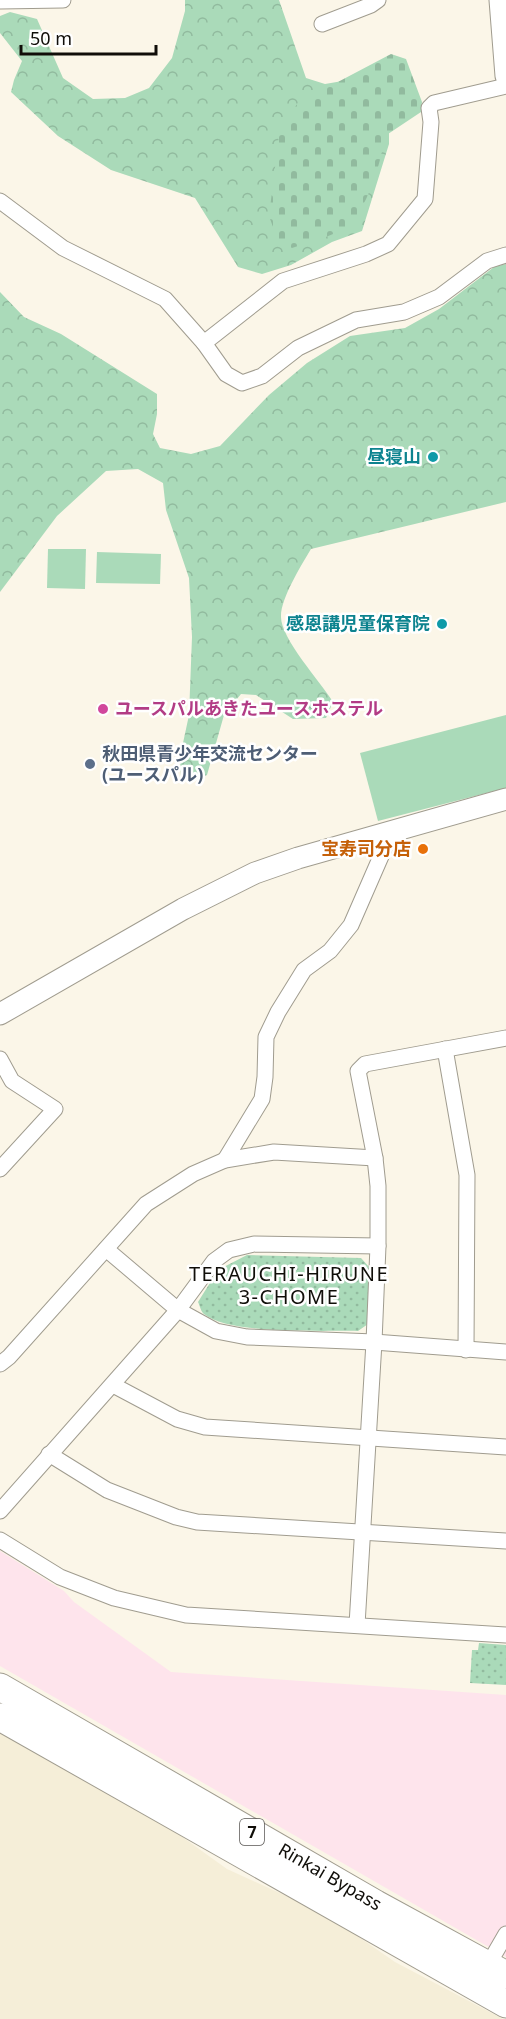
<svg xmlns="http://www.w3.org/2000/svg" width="506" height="2019" font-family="'Noto Sans','Noto Sans JP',sans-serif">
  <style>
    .commercial { fill: #fee4ec }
    .built { fill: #f5eed8 }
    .forest { fill: url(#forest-crowns) }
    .cemetery { fill: url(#cemetery-stones) }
    .park { fill: url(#park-dots) }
    .pitch { fill: #aadab9 }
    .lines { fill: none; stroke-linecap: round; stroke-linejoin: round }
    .street-casing { stroke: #a09c8f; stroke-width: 17 }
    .secondary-casing { stroke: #a09c8f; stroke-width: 23 }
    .highway-casing { stroke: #a09c8f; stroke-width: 29 }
    .street { stroke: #fff; stroke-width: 15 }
    .secondary { stroke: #fff; stroke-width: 21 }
    .highway { stroke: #fff; stroke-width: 27 }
    .culture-dot { fill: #0f9aa8; stroke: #fff; stroke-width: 2 }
    .hotel-dot { fill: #d1479c; stroke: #fff; stroke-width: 2 }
    .service-dot { fill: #5c6f8a; stroke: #fff; stroke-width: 2 }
    .food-dot { fill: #e8710a; stroke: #fff; stroke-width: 2 }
    .labels { text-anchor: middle; stroke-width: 5; stroke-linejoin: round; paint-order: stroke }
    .shield { fill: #fff; stroke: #585653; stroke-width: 1.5 }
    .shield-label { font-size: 16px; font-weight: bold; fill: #100e09 }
    .culture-label { font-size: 18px; font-weight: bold; fill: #0d838f; stroke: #fff; text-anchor: end }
    .hotel-label { font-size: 18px; font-weight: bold; fill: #b23c85; stroke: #fff; text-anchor: start }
    .service-label { font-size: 18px; font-weight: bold; fill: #4e5e75; stroke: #fff; text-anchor: start }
    .food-label { font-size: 18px; font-weight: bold; fill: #c56008; stroke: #fff; text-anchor: end }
    .street-label { font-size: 18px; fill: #100e09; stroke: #fff }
    .neighbourhood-label { font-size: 20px; letter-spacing: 1.5px; fill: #100e09; stroke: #fff }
  </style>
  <defs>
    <pattern id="forest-crowns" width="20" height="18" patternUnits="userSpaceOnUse" patternTransform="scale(1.5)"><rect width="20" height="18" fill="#aadab9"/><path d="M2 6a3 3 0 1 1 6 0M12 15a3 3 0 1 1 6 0" fill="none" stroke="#91ba9e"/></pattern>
    <pattern id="cemetery-stones" width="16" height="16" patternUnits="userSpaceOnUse" patternTransform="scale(1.5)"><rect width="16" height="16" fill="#aadab9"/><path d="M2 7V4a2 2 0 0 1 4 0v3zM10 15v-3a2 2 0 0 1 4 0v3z" fill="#91ba9e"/></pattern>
    <pattern id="park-dots" width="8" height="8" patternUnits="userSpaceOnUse" patternTransform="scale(1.5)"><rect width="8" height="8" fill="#aadab9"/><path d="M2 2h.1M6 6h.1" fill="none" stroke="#91ba9e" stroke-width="1.8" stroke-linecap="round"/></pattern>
  </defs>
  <rect width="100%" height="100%" fill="#fbf6e8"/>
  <!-- commercial -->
  <path class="commercial" d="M0 1551 64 1591 74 1602 171 1672 506 1695V1957L0 1666Z"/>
  <!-- built -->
  <path class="built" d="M0 1731 167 1826 227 1869 324 1913 395 1962 503 2019H0Z"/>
  <!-- forest -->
  <g class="forest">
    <path d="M185 0H279L306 78 325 84 360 78 389 111V144L362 231 332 242 291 265 262 274 238 267 195 198 111 170 58 136 11 92 14 80 22 61 0 33V16L10 12 37 19 63 78 93 99 125 98 149 88 172 58 185 11Z"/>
    <path d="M506 264V502L311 549C302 564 281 598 281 616 280 638 320 681 333 702L326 718 293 719 256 695 241 694 224 715 207 775 191 782 181 777 180 757 189 715 192 637 189 578 166 510 163 483 138 469 106 471 57 516 0 592V292L24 317 61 334 157 394V414L153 434 160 448 191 454 220 446 269 395 307 363 350 336 405 328 439 309 494 267Z"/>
  </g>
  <!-- cemetery -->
  <path class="cemetery" d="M391 54 406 59 422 102 421 112 385 136C381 162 367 213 344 228 331 237 307 243 292 248L277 238 269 216 280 127 298 103Z"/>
  <!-- park -->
  <g class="park">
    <path d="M247 1255 361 1258 370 1268 368 1324 358 1331C324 1330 229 1335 204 1314 201 1312 200 1306 198 1302L218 1270Z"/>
    <path d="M479 1643 506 1645V1685L470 1683 472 1650H478Z"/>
  </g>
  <!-- pitch -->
  <g class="pitch">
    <path d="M48 549H86L85 589 47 588Z"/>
    <path d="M97 552 161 554 160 584 96 583Z"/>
    <path d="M506 715V788L378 821 360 753Z"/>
  </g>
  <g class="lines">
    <!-- street casing -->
    <g class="street-casing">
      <g id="street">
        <path d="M0 1 63 0"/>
        <path d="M322 24 371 5 378 0"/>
        <path d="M0 201 63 248 165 299 204 343 226 374 242 383 262 376 298 348 356 320 404 312 439 297 487 261 506 255"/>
        <path d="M204 343 283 281 366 254 388 244 425 199 431 122 429 108 434 103 506 86"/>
        <path d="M445 1049 467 1175 466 1350"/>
        <path d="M0 1059 12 1081 55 1109 0 1169"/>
        <path d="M225 1160 262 1099 265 1077 266 1037 278 1012 304 970 330 951 351 925 392 831"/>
        <path d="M106 1249 178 1310 216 1331 247 1337 374 1342 506 1352"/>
        <path d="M0 1364 9 1357 146 1204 193 1174 225 1160 274 1152 375 1158"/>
        <path d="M113 1385 177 1419 205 1427 506 1447"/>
        <path d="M49 1454 107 1490 176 1517 197 1522 506 1541"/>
        <path d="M0 1511 178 1310 214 1261 229 1250 254 1244 378 1246"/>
        <path d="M0 1540 60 1577 114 1598 186 1615 506 1635"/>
        <path d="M357 1625 374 1342 378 1246V1186L375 1158 358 1071 365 1064 506 1038"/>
        <path d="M488 1965 506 1934"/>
      </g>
    </g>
    <!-- secondary casing -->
    <g class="secondary-casing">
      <g id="secondary">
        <path d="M500 0 506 76"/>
        <path d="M0 1014 183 909 255 873 298 858 506 799"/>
      </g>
    </g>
    <!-- highway casing -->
    <g class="highway-casing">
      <g id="highway">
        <path d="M0 1687 376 1904 506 1975"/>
        <path d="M0 1717 506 2004"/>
      </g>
    </g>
    <!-- street -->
    <use href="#street" class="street"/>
    <!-- secondary -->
    <use href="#secondary" class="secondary"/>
    <!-- highway -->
    <use href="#highway" class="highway"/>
  </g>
  <!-- markers -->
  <g class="culture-dot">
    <circle cx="433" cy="457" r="6"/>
    <circle cx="442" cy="624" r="6"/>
  </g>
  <circle class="hotel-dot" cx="103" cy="709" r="6"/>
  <circle class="service-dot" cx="90" cy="764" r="6"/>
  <circle class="food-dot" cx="423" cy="849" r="6"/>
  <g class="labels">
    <!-- shield labels -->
    <rect class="shield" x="240" y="1819" width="24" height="26" rx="4.5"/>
    <g class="shield-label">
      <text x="252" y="1838">7</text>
    </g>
    <!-- culture labels -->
    <g class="culture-label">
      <text x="421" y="463">昼寝山</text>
      <text x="430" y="630">感恩講児童保育院</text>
    </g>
    <!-- hotel labels -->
    <g class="hotel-label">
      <text x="115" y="715">ユースパルあきたユースホステル</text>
    </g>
    <!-- service labels -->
    <g class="service-label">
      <text x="102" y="760">秋田県青少年交流センター<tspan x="102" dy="21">(ユースパル)</tspan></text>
    </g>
    <!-- food labels -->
    <g class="food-label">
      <text x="411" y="855">宝寿司分店</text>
    </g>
    <!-- street labels -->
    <g class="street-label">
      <text transform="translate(330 1877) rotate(30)" y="6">Rinkai Bypass</text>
    </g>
    <!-- neighbourhood labels -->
    <g class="neighbourhood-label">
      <text x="289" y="1281">TERAUCHI-HIRUNE<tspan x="289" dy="23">3-CHOME</tspan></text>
    </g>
  </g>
  <!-- scale -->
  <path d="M21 45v9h135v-9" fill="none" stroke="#100e09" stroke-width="3"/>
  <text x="30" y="45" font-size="18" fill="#100e09" stroke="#ffffff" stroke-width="4.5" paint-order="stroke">50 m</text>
</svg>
